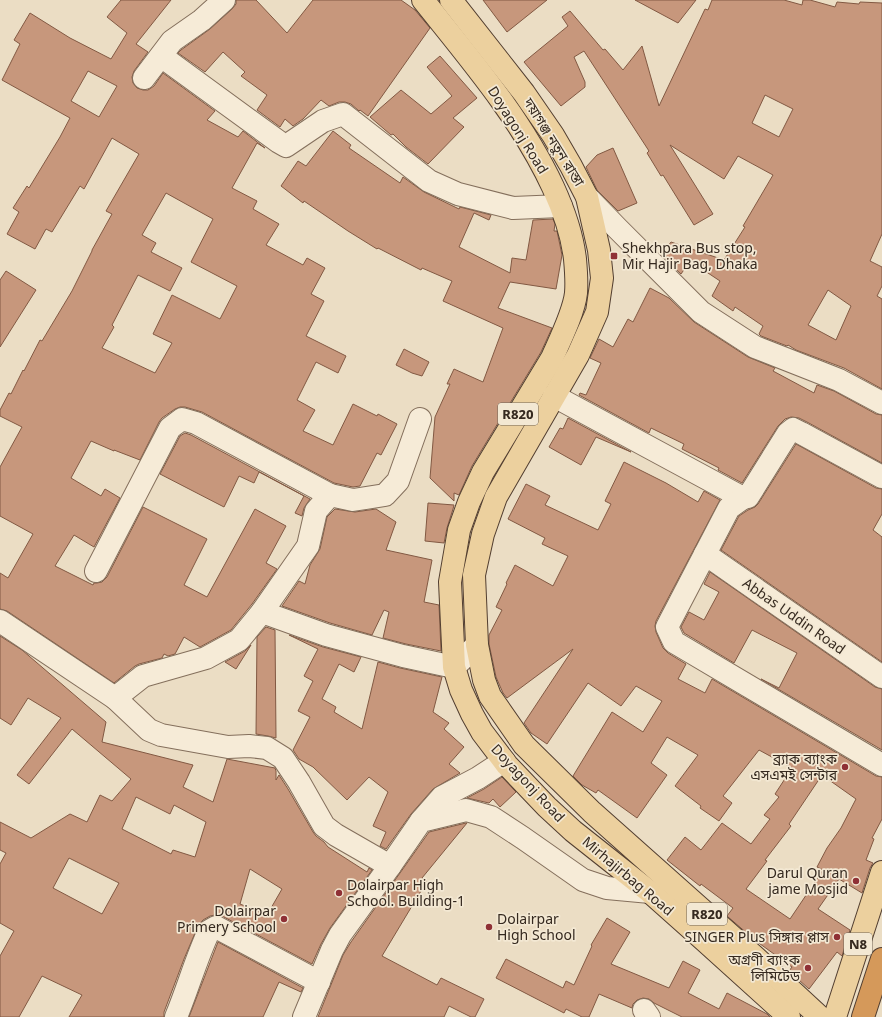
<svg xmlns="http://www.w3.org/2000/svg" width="882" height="1017" font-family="Georgia,'Noto Sans Bengali',serif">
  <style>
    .building { fill: #c7977c; stroke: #825943; fill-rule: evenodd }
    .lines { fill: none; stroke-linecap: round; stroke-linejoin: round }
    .minor-casing { stroke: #846f5c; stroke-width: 24 }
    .major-casing { stroke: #523e30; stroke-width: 24 }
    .highway-casing { stroke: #523e30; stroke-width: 24 }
    .minor { stroke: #f6ebd7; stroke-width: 22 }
    .major { stroke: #ecd09e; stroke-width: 22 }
    .highway { stroke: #d5995a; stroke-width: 22 }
    .poi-dot { fill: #8f3035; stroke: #f3e8d3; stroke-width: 1.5 }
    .labels { text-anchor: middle; stroke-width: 3.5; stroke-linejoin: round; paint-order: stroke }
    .shield { fill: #f3e8d3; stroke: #6e6255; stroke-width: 1 }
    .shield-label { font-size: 13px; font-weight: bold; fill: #35291f }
    .street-label { font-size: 14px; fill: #35291f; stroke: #f3e8d3 }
    .poi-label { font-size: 14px; fill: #35291f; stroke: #f3e8d3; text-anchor: end }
  </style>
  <rect width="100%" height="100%" fill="#ebddc4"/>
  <!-- building -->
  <g class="building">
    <path d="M121 0H171L136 44 148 52 134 71 132 77 133 83 137 88 143 90H148L154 86 163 73 215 111 207 120 238 137 243 131 265 148 257 143 232 188 257 201 253 209 279 224 266 245 303 265 307 258 325 268 311 294 324 301 306 336 346 356 338 373 316 362 297 400 315 410 303 431 333 445 353 404 377 416 378 414 397 424 381 455 377 453 360 486 353 487 334 483 202 412 185 407H180L175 409 162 418 159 422 140 460 114 450V451L91 441 71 478 101 496 105 489 120 498 94 547 74 535 55 566 93 585 94 583H97L102 582 107 577 143 507 207 539 184 585 207 597 255 509 286 526 266 563 277 569 252 604 231 630 200 647 184 637 175 654 168 656 164 654 162 658 139 664 135 666 114 683 7 611 0 609V573L8 578 33 534 0 516V467L22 427 0 416V410L9 393 11 394 23 370 24 371 40 340 42 341 72 291 92 251V250L112 214 106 211 139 154 112 138 84 189 80 186 52 232 46 229 35 249 7 234 19 212 13 208 27 186 29 188 60 137 70 118 2 80 20 44 14 40 30 13 70 38 111 59 127 33 107 17ZM88 71 117 86 99 117 71 101ZM166 193 213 219 191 262 237 286 220 319 172 295 153 334 172 343 155 373 102 348 114 327 112 325 138 275 170 291 182 268 151 252 156 243 142 235Z"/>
    <path d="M236 0H256L287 33 313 0H401L415 10 430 28 368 116 360 110 359 111 351 104 345 102H339L329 106 321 100 303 119 293 126 285 119 280 127 257 110 267 95 241 76 245 72 223 52 205 72 178 53 181 50 210 29 232 9 236 4Z"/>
    <path d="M483 0H547L507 32Z"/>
    <path d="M635 0H696L678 23Z"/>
    <path d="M712 0H784L802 5 803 0H810L835 7 837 2 859 4 860 2 882 3V234L870 261 882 267V286L877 296 882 299V389L844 368 796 350 788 345 787 346 761 336 759 334 763 326 735 307 733 311 712 296 720 281 690 261 681 274 663 257 671 248 668 246 671 242 724 260 745 227 743 226 773 175 738 156 724 179 670 145 713 214 694 225 663 175 661 176 647 153 649 151 584 51 574 57 585 82V87L561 106 524 62 568 26 562 17 570 11 603 50 605 49 623 70 642 46 659 106 705 9 708 10ZM765 95 793 109 779 137 752 123ZM828 290 851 306 836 340 808 325Z"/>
    <path d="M440 56 477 98 453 118 464 127 428 164 406 147 393 134 391 135 370 117 401 90 431 114 452 96 427 67Z"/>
    <path d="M333 131 351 145 349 148 400 183 403 177 424 192 459 209 460 207 491 215 489 220 474 213 459 247 510 273 512 258 526 260 533 220 553 219 555 224 554 231H557L562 255 556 289 510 282 498 308 552 328 541 352 472 466 459 495 454 493V501L430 478 435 417 450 384H447L454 369 483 382 503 328 443 301 452 281 422 268 421 270 378 248 377 249 348 231 304 201 303 203 281 186 298 161 306 166Z"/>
    <path d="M613 148 637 203 618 211 597 190 586 167 597 155Z"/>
    <path d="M6 271 36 290 0 347V280Z"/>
    <path d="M650 288 669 298 694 322 748 357 775 368 773 371 814 393 817 385 834 391 876 414 882 415V463L807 422 799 418 791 417 785 419 778 426 742 483 718 470 719 468 682 449 684 444 651 428 649 433 579 395 580 393 586 395 601 363 590 358 599 339 613 347 628 319 633 322Z"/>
    <path d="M404 349 429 362 422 376 412 373 396 365Z"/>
    <path d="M568 418 631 452 596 437 581 465 549 447 560 428 563 429Z"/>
    <path d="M185 433 191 435 310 499 304 508 302 516 295 513 304 496 259 472 254 483 239 476 224 507 160 474 180 436Z"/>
    <path d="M796 444 876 488 882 489V514L873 530 882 537V662L721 550 739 516 748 510 755 507 758 504Z"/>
    <path d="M624 462 666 483 698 502 704 491 720 500 656 621 655 626 656 632 663 648 668 653 686 664 678 679 705 693 712 679 876 776 882 777V819L872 838 874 839 866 860 873 863 870 868 862 893 839 879 818 909 850 930 842 956 837 952 809 989 789 971 792 967 756 941 727 916 733 908 701 884 700 886 667 860 685 837 701 850 722 823 751 844 770 819 764 815 779 797 775 794 792 768 759 750 723 796 732 803 719 821 700 808 701 806 675 786 698 755 667 737 651 763 667 775 637 818 598 790 596 793 582 785 573 776 612 712 643 732 662 701 636 686 621 706 588 683 547 744 531 733 524 723 573 649 507 698 503 693 496 677 489 644V635L502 610 496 607 507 584 506 583 515 565 553 586 568 556 542 544 545 538 508 519 526 484 550 496 545 505 598 530 611 504 605 501ZM822 775 856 799 841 828 827 848 817 867 823 870 790 919 746 889 767 861 765 860 791 826 789 824Z"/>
    <path d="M428 503 454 505 453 509 447 528 444 543 425 541Z"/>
    <path d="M335 509 355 512 376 509 396 522 386 550 432 560 424 602 439 605 441 651 406 644 383 638 389 612 384 610 372 635 330 623 282 606 299 581 305 584 310 565 320 549 327 517Z"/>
    <path d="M710 572 875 687 882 689V750L761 679 779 688 797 653 752 630 734 663 684 633 681 627 689 612 704 620 719 592 704 584Z"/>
    <path d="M266 627 275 630 276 738 268 736 256 734 257 637Z"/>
    <path d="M289 635 323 647 361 657 354 672 339 664 322 699 336 707 334 712 362 729 378 662 400 668 442 677 433 712 449 723 444 729 464 747 449 764 460 773 433 789 411 814 386 849 380 846 386 832 373 826 388 792 369 777 347 800 313 767 299 759 293 750 310 717 298 711 313 681 304 676 318 649Z"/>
    <path d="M0 636 22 650 106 722 102 742 193 765 183 787 213 802 227 759 275 768 276 771V780L279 775 288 789 313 832 316 836 324 842 328 847 367 872 369 868 372 870 330 928 321 944 312 964 222 916 215 915 210 916 203 920 198 926 184 959 164 1012V1017H69L82 995 42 976 19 1017H0V956L14 931 0 923V864L6 853 0 850V822L31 838 70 814 87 822 100 795 112 801 131 779 72 729 29 784 17 775 61 718 28 698 11 725 0 718ZM136 797 170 814 174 805 206 822 195 857 173 850 171 854 122 829ZM69 858 119 883 102 914 53 888ZM250 869 282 889 267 915 240 904Z"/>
    <path d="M251 645 236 669 225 662 245 651Z"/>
    <path d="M502 777 516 792 500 807 493 799 489 803 467 798 484 789Z"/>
    <path d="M466 823H467L422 878 427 881 382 956 437 985 441 978 484 999 475 1017H471L449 1006 444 1017H318L343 955 351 942 400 873 429 832Z"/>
    <path d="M607 918 630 932 611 964 669 988 683 961 700 970 688 993 719 1009 727 993 767 1014 770 1017H682L654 1003 649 999 643 998 637 1000 633 1004 632 1008 599 994 589 1017H582L566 1009 564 1013 496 978 506 959 563 988 566 981 574 985 592 946 591 945Z"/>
    <path d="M218 942 303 988 301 992 279 982 263 1017H189Z"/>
  </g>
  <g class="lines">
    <!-- minor casing -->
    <g class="minor-casing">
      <g id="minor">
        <path d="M161 56 279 142 286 146 323 121 343 114 429 181 458 194 513 208 561 206"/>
        <path d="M144 78 172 41 202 20 224 0"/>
        <path d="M587 197 617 228 701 312 755 347 839 380 882 403"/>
        <path d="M554 396 743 498 748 497 788 433 793 429 801 433 882 477"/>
        <path d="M743 498 729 508 667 627 674 642 882 765"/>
        <path d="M705 554 882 677"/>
        <path d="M96 571 170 428 182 419 196 423 330 495"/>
        <path d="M262 612 308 546 316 511 330 495 353 500 385 495 398 481 420 419"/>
        <path d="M0 621 115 698 143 676 206 658 239 640 262 612 326 635 403 656 454 667 477 645"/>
        <path d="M115 698 149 730 161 735 228 747 249 746 267 748 283 758 299 782 324 826 336 835 390 866"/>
        <path d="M421 821 442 797 478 778 504 761"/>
        <path d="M644 1010 649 1017"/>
        <path d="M176 1017C188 988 196 959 209 931L216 927 319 982"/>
        <path d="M304 1017 332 950 340 935 390 866 421 821 466 810 491 817 523 838 583 880 607 888 650 892"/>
      </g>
    </g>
    <!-- major casing -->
    <g class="major-casing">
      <g id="major">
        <path d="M423 0C470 59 521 118 553 187 564 211 572 233 575 259 576 270 577 281 576 293 574 312 560 340 552 358L483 472 469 502 459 530 450 582 454 667 461 690 472 714 482 732 507 765 547 807 573 831 650 892 705 941 789 1017"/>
        <path d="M451 0 524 93 553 135 571 166 587 197 599 250 602 278 597 312 578 355 496 497 483 534 474 575 477 645 484 680 490 696 524 745 592 812 755 957 820 1017"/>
        <path d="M835 1017 882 872"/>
      </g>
    </g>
    <!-- highway casing -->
    <g class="highway-casing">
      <path id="highway" d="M863 1017 882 959"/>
    </g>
    <!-- minor -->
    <use href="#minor" class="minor"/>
    <!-- major -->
    <use href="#major" class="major"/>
    <!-- highway -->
    <use href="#highway" class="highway"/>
  </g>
  <!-- markers -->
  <g class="poi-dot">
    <rect x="610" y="252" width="8" height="8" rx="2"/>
    <circle cx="845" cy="767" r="4"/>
    <circle cx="856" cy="881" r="4"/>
    <circle cx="339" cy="893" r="4"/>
    <circle cx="284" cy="919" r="4"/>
    <circle cx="489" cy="927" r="4"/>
    <circle cx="837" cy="937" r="4"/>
    <circle cx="808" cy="968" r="4"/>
  </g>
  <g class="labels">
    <!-- shield labels -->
    <g class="shield">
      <rect x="498" y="403" width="40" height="22" rx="3"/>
      <rect x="687" y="903" width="40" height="22" rx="3"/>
      <rect x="844" y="933" width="28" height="22" rx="3"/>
    </g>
    <g class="shield-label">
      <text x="518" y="419">R820</text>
      <text x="707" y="919">R820</text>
      <text x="858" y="949">N8</text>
    </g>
    <!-- street labels -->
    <g class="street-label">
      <text transform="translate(518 130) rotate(58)" y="5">Doyagonj Road</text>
      <text transform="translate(554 142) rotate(58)" y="5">দয়াগঞ্জ নতুন রাস্তা</text>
      <text transform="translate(794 616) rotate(35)" y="5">Abbas Uddin Road</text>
      <text transform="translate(528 783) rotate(47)" y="5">Doyagonj Road</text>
      <text transform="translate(628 876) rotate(40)" y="5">Mirhajirbag Road</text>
    </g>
    <!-- poi labels -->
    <g class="poi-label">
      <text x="622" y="253" text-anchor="start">Shekhpara Bus stop,<tspan x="622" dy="16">Mir Hajir Bag, Dhaka</tspan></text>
      <text x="837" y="764">ব্র্যাক ব্যাংক<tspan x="837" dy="16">এসএমই সেন্টার</tspan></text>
      <text x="848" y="878">Darul Quran<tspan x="848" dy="16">jame Mosjid</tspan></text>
      <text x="347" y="890" text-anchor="start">Dolairpar High<tspan x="347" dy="16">School. Building-1</tspan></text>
      <text x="276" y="916">Dolairpar<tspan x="276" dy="16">Primery School</tspan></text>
      <text x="497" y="924" text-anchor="start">Dolairpar<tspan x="497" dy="16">High School</tspan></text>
      <text x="829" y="942">SINGER Plus সিঙ্গার প্লাস</text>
      <text x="800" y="965">অগ্রণী ব্যাংক<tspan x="800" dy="16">লিমিটেড</tspan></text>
    </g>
  </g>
</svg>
